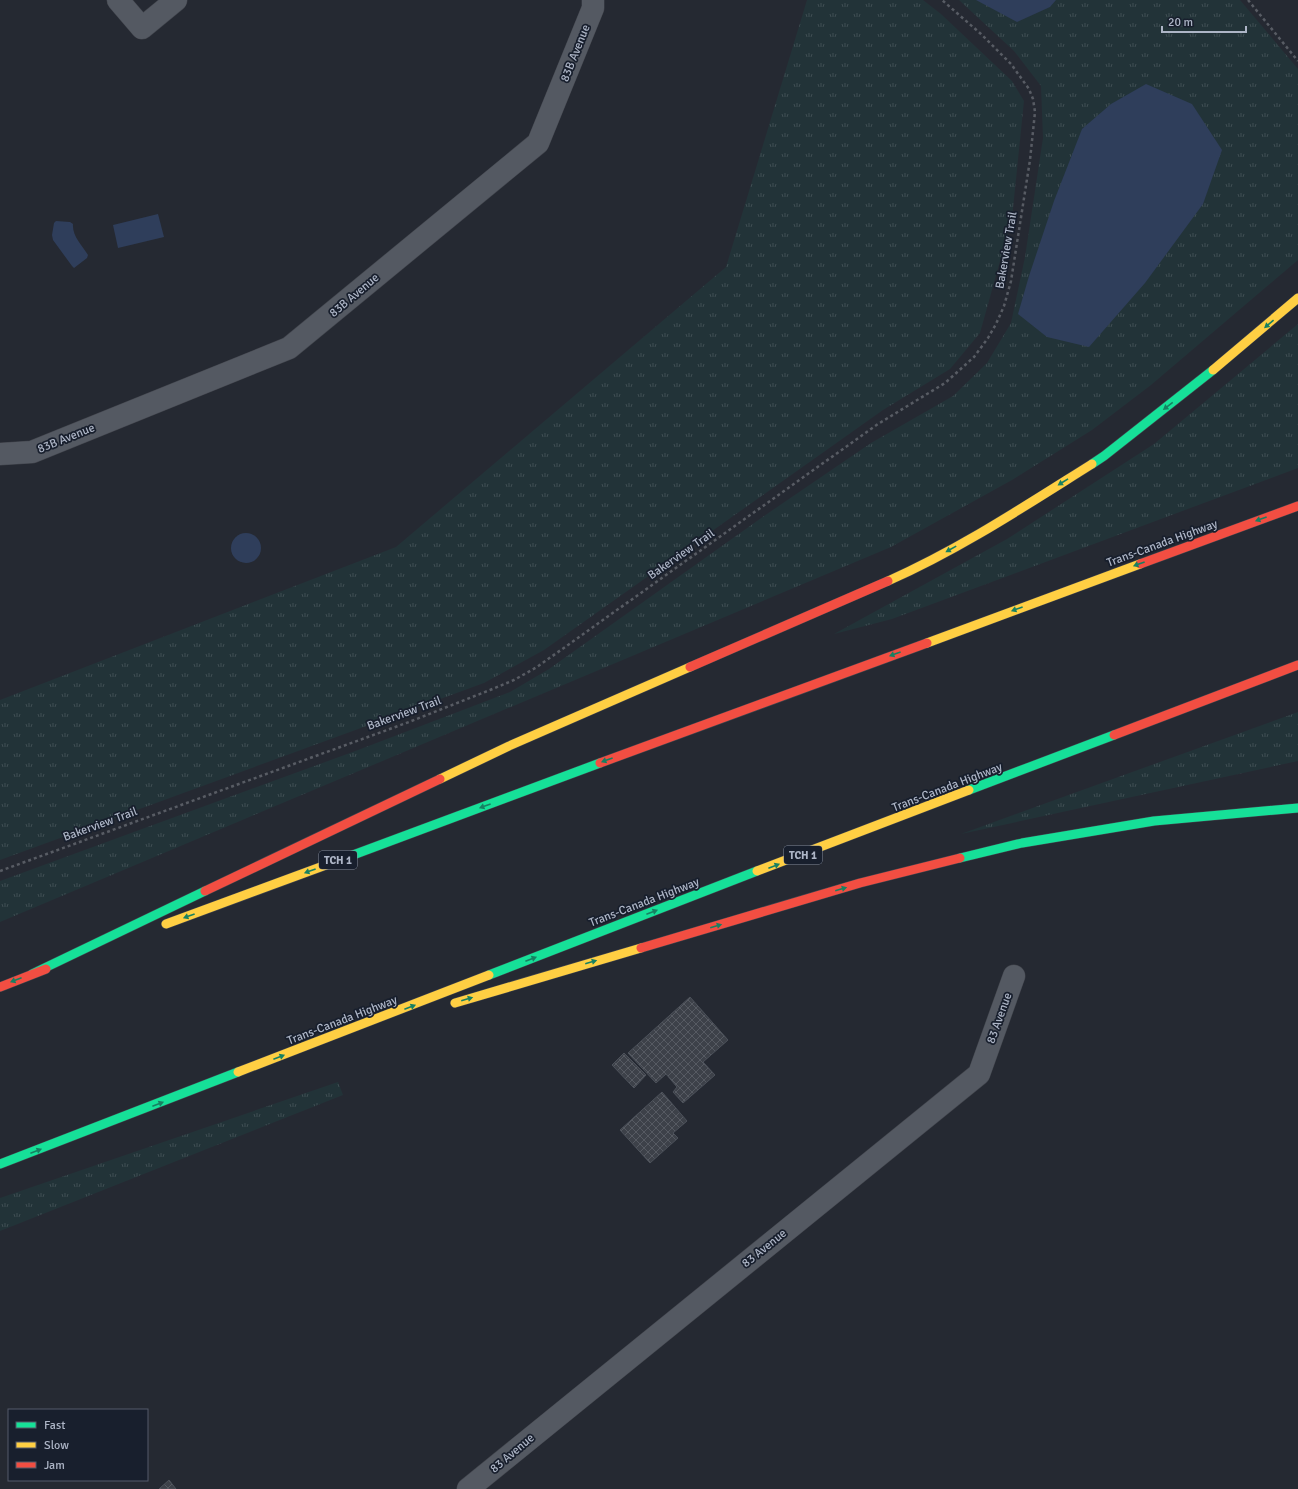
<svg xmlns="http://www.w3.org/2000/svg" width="1298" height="1489" font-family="Signika,sans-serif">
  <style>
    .grass { fill: url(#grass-tufts) }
    .water { fill: #2f3e5b }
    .building { fill: url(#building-cross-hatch); stroke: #4c515a }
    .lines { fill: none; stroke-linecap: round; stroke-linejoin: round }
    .street-casing { stroke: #41444c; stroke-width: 23 }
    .fast-casing { stroke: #41454e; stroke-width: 10 }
    .slow-casing { stroke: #41454e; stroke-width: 10 }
    .jam-casing { stroke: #41454e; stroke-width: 10 }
    .path { stroke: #585c64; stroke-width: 2.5; stroke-dasharray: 3 3; stroke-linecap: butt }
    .street { stroke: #545962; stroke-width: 22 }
    .fast { stroke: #16e098; stroke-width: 9 }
    .slow { stroke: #ffcf43; stroke-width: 9 }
    .jam { stroke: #f24e42; stroke-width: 9 }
    .oneway { fill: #178062 }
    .labels { text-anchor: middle; stroke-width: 3.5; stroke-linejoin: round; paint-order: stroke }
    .shield { fill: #181f2d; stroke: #808898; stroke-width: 1 }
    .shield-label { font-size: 11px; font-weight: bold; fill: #adb5c6 }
    .street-label { font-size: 12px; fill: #adb5c6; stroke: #181f2d }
  </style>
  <defs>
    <pattern id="grass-tufts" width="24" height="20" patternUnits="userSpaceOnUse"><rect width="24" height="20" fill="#223338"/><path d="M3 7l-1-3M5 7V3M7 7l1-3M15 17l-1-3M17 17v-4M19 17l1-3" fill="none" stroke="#3f4e53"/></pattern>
    <pattern id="building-cross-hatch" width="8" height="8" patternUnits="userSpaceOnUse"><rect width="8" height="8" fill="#3d4149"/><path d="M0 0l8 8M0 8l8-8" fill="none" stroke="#565a62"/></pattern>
  </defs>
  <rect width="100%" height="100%" fill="#252932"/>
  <!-- grass -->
  <g class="grass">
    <path d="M807 0H923L941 14 1012 81 1024 101 1012 218 980 333 950 369 883 410 544 650 484 683 0 860V700L396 547 726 267Z"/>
    <path d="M959 0H1240L1298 69V260L1151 385 1092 430 1012 480 891 547 0 922V881L358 750 510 692 549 669 764 516 871 443 953 396 987 363 1011 323 1025 257 1043 138 1041 86 1014 51Z"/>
    <path d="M1298 324V468L892 619 834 634 1007 539 1154 444Z"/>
    <path d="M1298 712V761L961 834Z"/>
    <path d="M338 1082 343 1095 0 1231V1198Z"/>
  </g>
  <!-- water -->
  <g class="water">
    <path d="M976 0H1056L1050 7 1017 22Z"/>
    <path d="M1146 84 1192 104 1222 150 1203 204 1145 283 1089 347 1047 337 1018 314 1029 276 1054 201 1082 129 1111 104Z"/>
    <path d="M158 214 164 237 118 248 113 225Z"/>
    <path d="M56 221 70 222 73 224C72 236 82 245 88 255L87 258 74 268 72 266 53 240 52 235 54 223Z"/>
    <circle cx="246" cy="548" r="15"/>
  </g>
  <!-- building -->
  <g class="building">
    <path d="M690 997 728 1040 703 1062 715 1075 683 1103 673 1092 677 1087 666 1074 656 1083 628 1053Z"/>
    <path d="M624 1053 646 1075 634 1088 612 1065Z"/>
    <path d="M662 1092 687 1121 673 1133 678 1138 650 1163 620 1130Z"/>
    <path d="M169 1480 176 1489H159Z"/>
  </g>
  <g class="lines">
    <!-- street casing -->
    <g class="street-casing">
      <g id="street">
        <path d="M118 0 142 28 176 0"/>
        <path d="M0 454 32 452 289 348 538 143 593 8V0"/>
        <path d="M468 1489 979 1074 1014 976"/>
      </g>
    </g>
    <!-- fast casing -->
    <g class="fast-casing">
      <g id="fast">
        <path d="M1092 464 1104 456 1213 370"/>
        <path d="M969 790 1114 735"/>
        <path d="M345 858 600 763"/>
        <path d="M960 858 1022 843 1154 821 1298 808"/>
        <path d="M32 974 205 891"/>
        <path d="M489 975 757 871"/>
        <path d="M0 1164 238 1072"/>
      </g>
    </g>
    <!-- slow casing -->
    <g class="slow-casing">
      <g id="slow">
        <path d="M1213 370 1298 298"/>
        <path d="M888 581C960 549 1025 506 1092 464"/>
        <path d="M927 643 1140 564"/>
        <path d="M440 779 509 746 690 667"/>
        <path d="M757 871 969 790"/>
        <path d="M166 924 345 858"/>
        <path d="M455 1003 641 948"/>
        <path d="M238 1072 489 975"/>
      </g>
    </g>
    <!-- jam casing -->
    <g class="jam-casing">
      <g id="jam">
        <path d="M1140 564 1298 506"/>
        <path d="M690 667 888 581"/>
        <path d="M1114 735 1298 665"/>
        <path d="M600 763 927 643"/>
        <path d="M205 891 440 779"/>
        <path d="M641 948 860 883 960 858"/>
        <path d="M0 987 46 969"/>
      </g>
    </g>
    <!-- path -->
    <g class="path">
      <path d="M1248 0 1298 61"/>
      <path d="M0 871 409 722 490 690 514 680 537 667 878 424 945 383 974 357 988 338 996 324 1004 306 1011 281 1030 160 1035 112 1033 99 1029 89 1011 64 981 34 942 0"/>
    </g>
    <!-- street -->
    <use href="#street" class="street"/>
    <!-- fast -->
    <use href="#fast" class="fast"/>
    <!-- slow -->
    <use href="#slow" class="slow"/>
    <!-- jam -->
    <use href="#jam" class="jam"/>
  </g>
  <!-- one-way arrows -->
  <defs><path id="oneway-solid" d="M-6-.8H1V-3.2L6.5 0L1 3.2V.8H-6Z"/></defs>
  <g class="oneway">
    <use href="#oneway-solid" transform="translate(1269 324) rotate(140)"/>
    <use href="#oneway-solid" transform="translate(1168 406) rotate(142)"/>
    <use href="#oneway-solid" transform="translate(1063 482) rotate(148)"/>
    <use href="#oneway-solid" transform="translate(1261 519) rotate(160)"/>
    <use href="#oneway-solid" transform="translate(951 549) rotate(151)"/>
    <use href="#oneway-solid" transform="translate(1139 564) rotate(160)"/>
    <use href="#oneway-solid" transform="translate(1017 609) rotate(160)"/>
    <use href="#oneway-solid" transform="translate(895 654) rotate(160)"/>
    <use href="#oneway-solid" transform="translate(607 760) rotate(160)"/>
    <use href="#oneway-solid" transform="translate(485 806) rotate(160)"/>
    <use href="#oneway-solid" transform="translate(774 866) rotate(-21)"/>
    <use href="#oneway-solid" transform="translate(310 871) rotate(160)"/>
    <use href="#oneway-solid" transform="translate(841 889) rotate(-16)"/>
    <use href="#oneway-solid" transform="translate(652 912) rotate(-21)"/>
    <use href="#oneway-solid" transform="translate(189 916) rotate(160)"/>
    <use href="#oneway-solid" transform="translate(716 926) rotate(-16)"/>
    <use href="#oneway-solid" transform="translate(531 959) rotate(-21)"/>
    <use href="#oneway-solid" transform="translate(591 962) rotate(-16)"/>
    <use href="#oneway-solid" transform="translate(16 980) rotate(159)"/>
    <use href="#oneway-solid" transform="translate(467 999) rotate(-16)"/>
    <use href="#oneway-solid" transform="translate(410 1007) rotate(-21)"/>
    <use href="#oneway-solid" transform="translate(279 1057) rotate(-21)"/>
    <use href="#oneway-solid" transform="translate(158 1104) rotate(-21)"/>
    <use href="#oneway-solid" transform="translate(36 1151) rotate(-21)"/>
  </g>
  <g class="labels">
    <!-- shield labels -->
    <g class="shield">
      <rect x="784" y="846" width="38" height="18" rx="3"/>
      <rect x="319" y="851" width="38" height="18" rx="3"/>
    </g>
    <g class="shield-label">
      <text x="803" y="859">TCH 1</text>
      <text x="338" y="864">TCH 1</text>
    </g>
    <!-- street labels -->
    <g class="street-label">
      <text transform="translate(575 53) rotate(-68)" y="4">83B Avenue</text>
      <text transform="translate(1006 250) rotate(-80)" y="4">Bakerview Trail</text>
      <text transform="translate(354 295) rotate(-40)" y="4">83B Avenue</text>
      <text transform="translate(66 438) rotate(-22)" y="4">83B Avenue</text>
      <text transform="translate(1162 543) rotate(-20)" y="4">Trans-Canada Highway</text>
      <text transform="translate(681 554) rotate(-35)" y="4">Bakerview Trail</text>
      <text transform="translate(404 713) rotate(-20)" y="4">Bakerview Trail</text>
      <text transform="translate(947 787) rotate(-21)" y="4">Trans-Canada Highway</text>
      <text transform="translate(100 824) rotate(-20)" y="4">Bakerview Trail</text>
      <text transform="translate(644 902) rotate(-21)" y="4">Trans-Canada Highway</text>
      <text transform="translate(999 1018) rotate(-70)" y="4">83 Avenue</text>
      <text transform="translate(342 1020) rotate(-21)" y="4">Trans-Canada Highway</text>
      <text transform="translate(764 1248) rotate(-39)" y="4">83 Avenue</text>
      <text transform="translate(512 1453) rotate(-40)" y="4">83 Avenue</text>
    </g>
  </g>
  <!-- legend -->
  <rect x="8" y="1409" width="140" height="72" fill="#181f2d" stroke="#545b6a"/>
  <rect x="16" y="1422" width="20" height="6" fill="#16e098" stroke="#545b6a"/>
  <text x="44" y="1429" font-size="12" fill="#adb5c6">Fast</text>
  <rect x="16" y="1442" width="20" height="6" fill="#ffcf43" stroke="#545b6a"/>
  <text x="44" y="1449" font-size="12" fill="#adb5c6">Slow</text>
  <rect x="16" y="1462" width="20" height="6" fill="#f24e42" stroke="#545b6a"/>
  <text x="44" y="1469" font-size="12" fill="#adb5c6">Jam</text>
  <!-- scale -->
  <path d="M1162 26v6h84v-6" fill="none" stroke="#adb5c6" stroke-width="2"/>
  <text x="1168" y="26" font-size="12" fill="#adb5c6" stroke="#181f2d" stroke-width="3" paint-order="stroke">20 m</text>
</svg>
